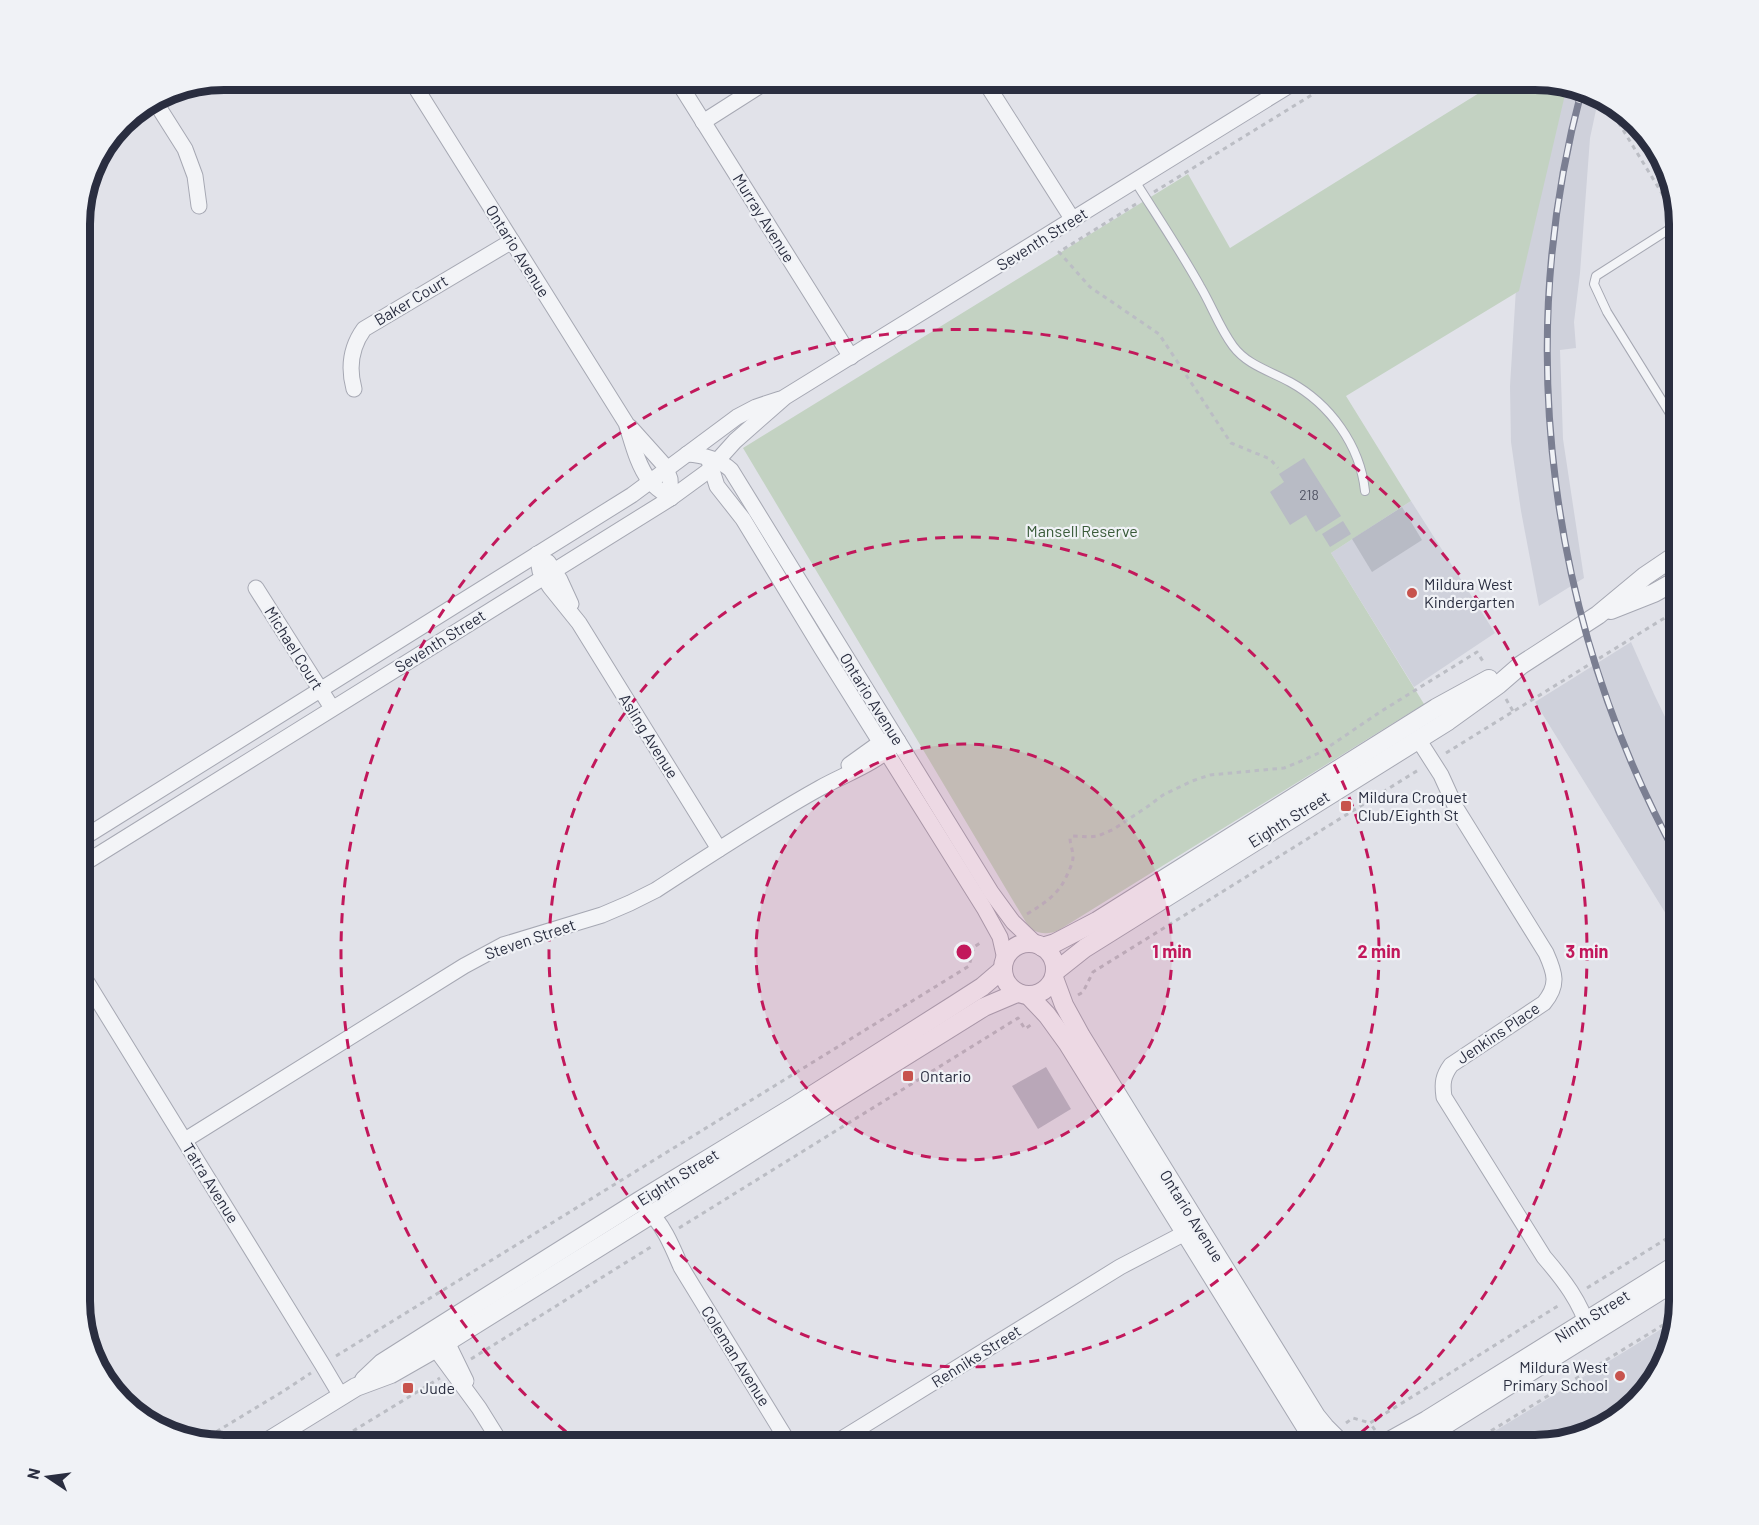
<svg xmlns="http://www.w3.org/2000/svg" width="1759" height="1525" font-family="Barlow,sans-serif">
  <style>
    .built { fill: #cfd1db }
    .green { fill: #c3d2c2 }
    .building { fill: #b8bbc5 }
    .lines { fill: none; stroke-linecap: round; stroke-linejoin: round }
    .service-casing { stroke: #a6a8b3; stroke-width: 10 }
    .minor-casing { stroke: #a6a8b3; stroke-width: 17 }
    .tertiary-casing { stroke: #a6a8b3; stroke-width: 20 }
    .path { stroke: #bbbdc4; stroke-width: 3; stroke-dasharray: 4.5 4.5; stroke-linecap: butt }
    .service { stroke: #f3f4f7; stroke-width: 8 }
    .minor { stroke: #f3f4f7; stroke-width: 15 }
    .tertiary { stroke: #f3f4f7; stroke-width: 18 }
    .rail-casing { stroke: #7b7f92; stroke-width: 7 }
    .rail { stroke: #f0f2f6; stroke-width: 4.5; stroke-dasharray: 14; stroke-linecap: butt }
    .ring { fill: none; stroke: #c2185b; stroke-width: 3; stroke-dasharray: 10 8 }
    .poi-dot { fill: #c7534d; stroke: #f0f2f6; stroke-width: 2 }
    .labels { text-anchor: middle; stroke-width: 4.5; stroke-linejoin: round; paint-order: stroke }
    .number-label { font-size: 14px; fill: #4e5161 }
    .street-label { font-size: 16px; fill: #2a2e40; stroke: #f0f2f6 }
    .park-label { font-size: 16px; fill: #385a38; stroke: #f0f2f6 }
    .poi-label { font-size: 16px; fill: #2a2e40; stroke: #f0f2f6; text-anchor: start }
    .rim { fill: none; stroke: #2a2e40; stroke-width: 8 }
    .centre { fill: #c2185b; stroke: #f0f2f6; stroke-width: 3 }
    .ring-label { font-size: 18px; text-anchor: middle; font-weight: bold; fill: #c2185b; stroke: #f0f2f6; stroke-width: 4.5; stroke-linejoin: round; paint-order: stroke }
  </style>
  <rect width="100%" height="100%" fill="#e1e2e9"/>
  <!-- built -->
  <g class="built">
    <path d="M1535 80 1590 90 1599 96 1590 138 1580 273 1574 322 1576 348 1560 350 1563 439 1584 578 1539 606 1521 511 1511 442 1510 386 1517 272Z"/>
    <path d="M1411 501 1495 633 1414 687 1331 553Z"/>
    <path d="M1631 642 1654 694 1679 746V935L1535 702Z"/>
    <path d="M1676 1320 1669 1356 1643 1396 1590 1434 1534 1445H1472Z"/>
  </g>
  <!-- green -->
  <path class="green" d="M1500 80H1535L1567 86 1519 291 1346 396 1411 501 1331 553 1424 704 1059 930C1048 935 1041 934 1030 929L743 448 1188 174 1230 248Z"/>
  <!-- building -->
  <g class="building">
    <path d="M1304 458 1341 516 1316 532 1306 515 1290 525 1270 492 1284 482 1279 474Z"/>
    <path d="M1402 507 1422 540 1372 572 1352 539Z"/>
    <path d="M1343 521 1351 534 1330 547 1322 534Z"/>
    <path d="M1046 1067 1071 1109 1038 1129 1012 1086Z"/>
  </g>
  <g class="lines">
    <!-- service casing -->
    <g class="service-casing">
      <g id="service">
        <path d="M1135 181C1157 216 1180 250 1200 286 1212 306 1219 327 1233 346 1247 365 1270 371 1290 382 1330 404 1360 445 1365 491"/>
        <path d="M1679 223 1596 276 1594 284 1607 312 1679 428"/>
      </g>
    </g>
    <!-- minor casing -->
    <g class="minor-casing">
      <g id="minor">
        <path d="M411 80 626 423C632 441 637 464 649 480 655 488 663 493 671 498"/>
        <path d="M677 80 851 357"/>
        <path d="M984 80 1073 220"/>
        <path d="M154 100 185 149 195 176 199 206"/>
        <path d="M703 122 769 80"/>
        <path d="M354 389C348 367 351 347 364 329L512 241"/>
        <path d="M630 427 665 466 670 479 671 498"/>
        <path d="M687 454C703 455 719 459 731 470L991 892 1013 922 1036 944"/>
        <path d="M709 461 717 486 743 519 822 649 984 908 1000 937 1005 959"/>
        <path d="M537 554 540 571 550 587 579 623 719 849"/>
        <path d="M548 562 560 580 571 604"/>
        <path d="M256 588 332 708"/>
        <path d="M1418 739 1441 775 1456 808 1546 953C1555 973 1559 985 1544 1003L1451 1065C1443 1076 1442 1083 1444 1097L1544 1257C1563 1279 1581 1302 1589 1331"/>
        <path d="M849 765 881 742 889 741"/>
        <path d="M80 840 632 495 737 417 756 407 780 399"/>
        <path d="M80 866 671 498 708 471 735 441 785 397 1298 80"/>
        <path d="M80 971 322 1364 341 1396"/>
        <path d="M185 1140 464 966 503 945 602 915 630 903 656 890C710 855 764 819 820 788 847 773 876 764 898 741"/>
        <path d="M646 1208C663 1224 672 1246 681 1267L790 1445"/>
        <path d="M440 1335 447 1342 466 1381"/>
        <path d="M435 1337V1348L479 1408 502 1445"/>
        <path d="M832 1445 1120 1267 1185 1233"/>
      </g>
    </g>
    <!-- tertiary casing -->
    <g class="tertiary-casing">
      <g id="tertiary">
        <path d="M1611 610 1654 593 1679 579"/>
        <circle cx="1029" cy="969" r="26"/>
        <path d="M1042 947 1055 943 1097 921 1436 708 1489 679"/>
        <path d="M1056 971 1085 948 1448 721 1498 685 1521 665 1598 615 1645 576 1679 553"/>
        <path d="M1054 978 1064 1005 1081 1036 1316 1416 1325 1427 1343 1445"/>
        <path d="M1029 996 1047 1015 1068 1044 1308 1431 1314 1445"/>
        <path d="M364 1380 382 1363 434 1330 639 1201 795 1106 954 1005 982 987 1003 969"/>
        <path d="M262 1445 356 1387 391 1374 447 1342 984 1007 1017 993"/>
        <path d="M1382 1445 1427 1420 1679 1263"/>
        <path d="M1413 1445 1679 1279"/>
      </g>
    </g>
    <!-- path -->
    <g class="path">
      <path d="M1609 107 1674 213"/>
      <path d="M1154 192 1336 80"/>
      <path d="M1136 204 1059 252 1090 287 1159 334 1231 443 1270 459 1278 468"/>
      <path d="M1506 699 1513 711"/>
      <path d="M1446 753 1679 609"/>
      <path d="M1027 914C1045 903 1059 894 1067 875 1070 869 1073 862 1073 857 1073 850 1070 844 1070 838L1073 836 1090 837 1098 836 1114 829 1147 807 1163 795 1192 781 1210 775 1284 768 1299 762 1321 752 1380 712 1477 652 1484 663"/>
      <path d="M1078 995 1083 992 1093 972 1420 769"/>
      <path d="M679 1228 1018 1018 1025 1029 1032 1024"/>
      <path d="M1587 1288 1679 1231"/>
      <path d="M336 1356 969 966 974 947 983 941"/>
      <path d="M471 1359 654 1245"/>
      <path d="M1346 1423 1353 1418 1370 1423"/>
      <path d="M1375 1430 1370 1423 1561 1304"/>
      <path d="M201 1441 282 1392 311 1373"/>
      <path d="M330 1445 440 1378"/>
      <path d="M1468 1445 1676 1317"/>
    </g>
    <!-- service -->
    <use href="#service" class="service"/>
    <!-- minor -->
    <use href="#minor" class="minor"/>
    <!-- tertiary -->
    <use href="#tertiary" class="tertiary"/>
    <!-- rail casing -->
    <g class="rail-casing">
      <path id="rail" d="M1582 89C1512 348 1550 626 1679 860"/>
    </g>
    <!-- rail -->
    <use href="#rail" class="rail"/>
  </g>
  <!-- distance rings -->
  <circle cx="964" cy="952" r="208" fill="#c2185b" fill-opacity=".12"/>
  <g class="ring">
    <circle cx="964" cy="952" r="208"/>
    <circle cx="964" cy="952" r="415"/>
    <path d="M580 1443A623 623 0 1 1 1348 1443"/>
  </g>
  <!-- markers -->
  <g class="poi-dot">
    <circle cx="1412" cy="593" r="6"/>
    <rect x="1340" y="800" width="12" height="12" rx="3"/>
    <rect x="902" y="1070" width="12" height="12" rx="3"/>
    <circle cx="1620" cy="1376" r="6"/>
    <rect x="402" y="1382" width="12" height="12" rx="3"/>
  </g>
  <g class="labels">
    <!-- number labels -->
    <g class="number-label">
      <text x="1309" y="500">218</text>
    </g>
    <!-- street labels -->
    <g class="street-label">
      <text transform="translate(764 218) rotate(58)" y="6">Murray Avenue</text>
      <text transform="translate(1042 239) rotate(-32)" y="6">Seventh Street</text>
      <text transform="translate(518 251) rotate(58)" y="6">Ontario Avenue</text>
      <text transform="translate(411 300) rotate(-31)" y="6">Baker Court</text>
      <text transform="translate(440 641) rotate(-32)" y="6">Seventh Street</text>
      <text transform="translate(294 648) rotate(58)" y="6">Michael Court</text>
      <text transform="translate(872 699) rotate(58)" y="6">Ontario Avenue</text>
      <text transform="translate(649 736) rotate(58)" y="6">Asling Avenue</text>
      <text transform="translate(1289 819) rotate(-32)" y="6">Eighth Street</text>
      <text transform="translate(530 939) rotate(-19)" y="6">Steven Street</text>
      <text transform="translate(1498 1033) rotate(-34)" y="6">Jenkins Place</text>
      <text transform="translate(678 1177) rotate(-32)" y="6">Eighth Street</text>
      <text transform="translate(211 1183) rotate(58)" y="6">Tatra Avenue</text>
      <text transform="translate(1192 1216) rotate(58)" y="6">Ontario Avenue</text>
      <text transform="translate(1592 1316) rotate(-32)" y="6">Ninth Street</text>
      <text transform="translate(736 1356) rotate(58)" y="6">Coleman Avenue</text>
      <text transform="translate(976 1356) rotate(-32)" y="6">Renniks Street</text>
    </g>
    <!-- park labels -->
    <g class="park-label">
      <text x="1082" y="537">Mansell Reserve</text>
    </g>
    <!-- poi labels -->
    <g class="poi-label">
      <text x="1424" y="590">Mildura West<tspan x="1424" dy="18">Kindergarten</tspan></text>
      <text x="1358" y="803">Mildura Croquet<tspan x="1358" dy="18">Club/Eighth St</tspan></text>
      <text x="920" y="1082">Ontario</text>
      <text x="1608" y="1373" text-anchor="end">Mildura West<tspan x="1608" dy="18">Primary School</tspan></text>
      <text x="420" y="1394">Jude</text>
    </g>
  </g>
  <!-- crop -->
  <path d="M0 0H1759V1525H0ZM224 90H1535A134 134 0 0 1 1669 224V1301A134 134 0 0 1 1535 1435H224A134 134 0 0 1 90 1301V224A134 134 0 0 1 224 90Z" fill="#f0f2f6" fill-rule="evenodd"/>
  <path class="rim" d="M224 90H1535A134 134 0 0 1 1669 224V1301A134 134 0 0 1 1535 1435H224A134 134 0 0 1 90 1301V224A134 134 0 0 1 224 90Z"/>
  <circle cx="964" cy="952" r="9" class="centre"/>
  <g class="ring-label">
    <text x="1172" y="958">1 min</text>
    <text x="1379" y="958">2 min</text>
    <text x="1587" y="958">3 min</text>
  </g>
  <!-- north arrow -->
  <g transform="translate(48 1477) rotate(283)" stroke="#f0f2f6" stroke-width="4.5" paint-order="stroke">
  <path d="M0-4.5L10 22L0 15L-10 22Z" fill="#2a2e40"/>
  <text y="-9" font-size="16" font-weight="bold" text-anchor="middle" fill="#2a2e40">N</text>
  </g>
</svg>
